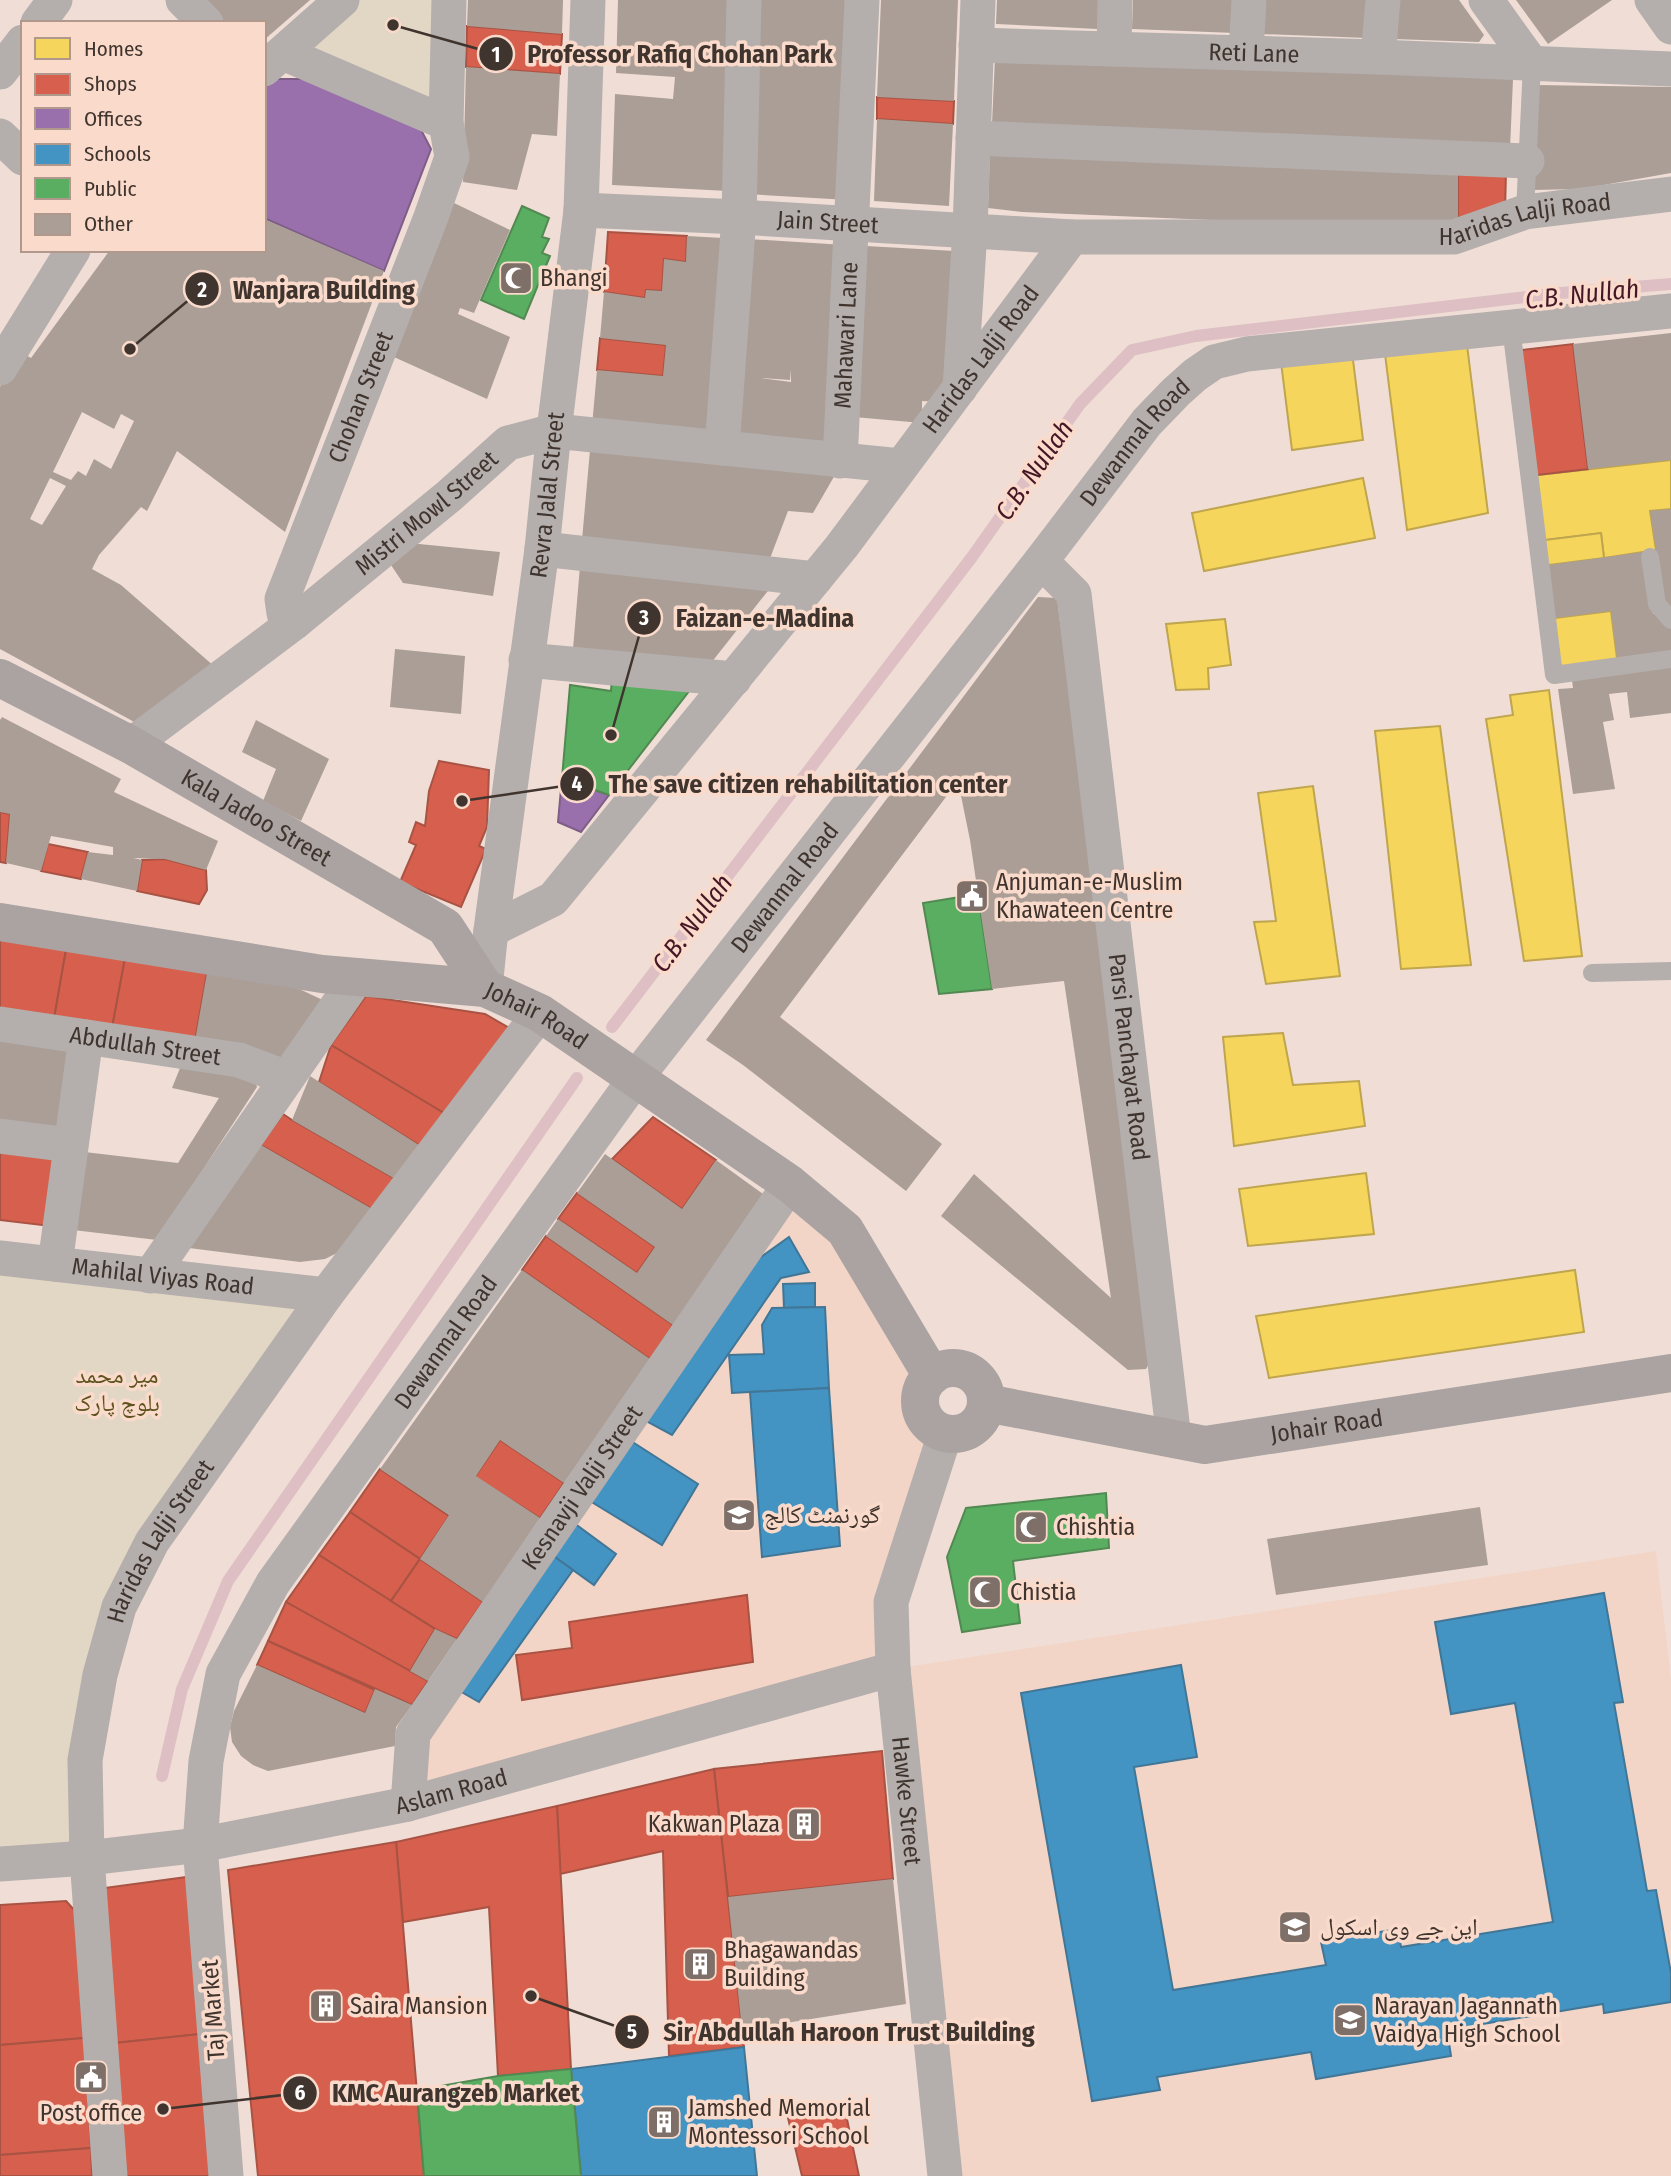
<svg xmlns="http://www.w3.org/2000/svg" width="1671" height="2176" font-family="'Fira Sans Condensed','Noto Naskh Arabic',sans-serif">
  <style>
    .built { fill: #f2d5c7 }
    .green { fill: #e2d6c4 }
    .homes { fill: #f6d55c; stroke: #bfa54e; stroke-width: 2 }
    .shops { fill: #d6604d; stroke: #a95344; stroke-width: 2 }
    .offices { fill: #9970ab; stroke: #7e5e86; stroke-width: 2 }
    .schools { fill: #4393c3; stroke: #427696; stroke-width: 2 }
    .public { fill: #5aae61; stroke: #528952; stroke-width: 2 }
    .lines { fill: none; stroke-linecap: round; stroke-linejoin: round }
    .stream { stroke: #dec0c4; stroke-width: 12 }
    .building { fill: #aa9e96; fill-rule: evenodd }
    .lane { stroke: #b4aeac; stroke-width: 18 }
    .street { stroke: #b4aeac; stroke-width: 35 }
    .secondary { stroke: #aba3a1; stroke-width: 38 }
    .labels { text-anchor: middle; stroke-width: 7; stroke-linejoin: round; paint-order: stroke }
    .street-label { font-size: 24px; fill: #40342e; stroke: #fadbcb }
    .poi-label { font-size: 24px; fill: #40342e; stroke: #fadbcb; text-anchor: start }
    .park-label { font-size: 24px; fill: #5d521d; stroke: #fadbcb }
    .water-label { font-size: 26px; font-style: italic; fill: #451726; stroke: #fadbcb }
    .leader { fill: none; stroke: #40342e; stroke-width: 2.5 }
    .callout-dot { fill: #40342e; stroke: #fadbcb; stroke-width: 2.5 }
    .mark-label { font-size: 21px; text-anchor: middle; font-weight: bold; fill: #fff }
    .callout-label { font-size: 26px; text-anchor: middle; font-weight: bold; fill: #40342e; stroke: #fadbcb; stroke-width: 7; stroke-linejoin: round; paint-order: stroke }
  </style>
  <rect width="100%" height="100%" fill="#f0ded6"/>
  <!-- built -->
  <path class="built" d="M790 1184 845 1230 925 1383 921 1393 920 1403 922 1413 927 1422 935 1429 893 1669 1656 1551 1671 1679V2176H945L893 1669 408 1804 412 1742Z"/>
  <!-- green -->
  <g class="green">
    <path d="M342 0H449L446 123 283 53Z"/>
    <path d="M0 1258 326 1295 119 1607 87 1858 0 1864Z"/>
  </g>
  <!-- homes -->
  <g class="homes">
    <path d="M1466 337 1488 513 1407 530 1384 346Z"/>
    <path d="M1352 352 1363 440 1292 450 1281 362Z"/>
    <path d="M1671 460V509L1650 511 1656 550 1604 558 1601 533 1537 541 1529 476Z"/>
    <path d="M1363 478 1375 538 1204 571 1192 513Z"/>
    <path d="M1601 533 1604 558 1541 566 1537 541Z"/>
    <path d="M1611 611 1618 666 1554 675 1547 619Z"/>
    <path d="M1225 619 1231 665 1208 668 1209 689 1176 690 1166 624Z"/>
    <path d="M1549 690 1582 956 1524 961 1486 719 1513 715 1510 695Z"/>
    <path d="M1440 726 1471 965 1401 969 1375 731Z"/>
    <path d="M1313 786 1340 976 1266 984 1254 922 1276 921 1258 793Z"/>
    <path d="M1283 1033 1293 1085 1359 1081 1365 1126 1234 1146 1223 1037Z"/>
    <path d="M1366 1173 1374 1234 1248 1246 1239 1189Z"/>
    <path d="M1575 1270 1584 1332 1269 1378 1256 1316Z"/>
  </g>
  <!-- shops -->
  <g class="shops">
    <path d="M467 26 562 34 560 74 466 67Z"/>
    <path d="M877 97 954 101 953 124 877 119Z"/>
    <path d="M1458 168 1506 170 1505 213 1458 226Z"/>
    <path d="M608 232 687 236 686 262 664 259 662 291 646 290 645 298 604 292Z"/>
    <path d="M600 338 666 345 663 376 597 370Z"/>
    <path d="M1573 344 1588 469 1529 476 1514 351Z"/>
    <path d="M439 761 489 770 487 827 479 846 486 849 461 907 400 882 416 845 409 842 416 822 425 826 429 791Z"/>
    <path d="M0 812 10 814 6 863 0 862Z"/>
    <path d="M48 844 88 852 81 879 41 871Z"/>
    <path d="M165 859 206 870 207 890 199 904 137 891 142 860Z"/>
    <path d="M0 933 67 944 54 1019 0 1011Z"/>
    <path d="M67 944 126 953 112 1028 54 1019Z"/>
    <path d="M126 953 208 967 195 1041 112 1028Z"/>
    <path d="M366 996 485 1014 513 1030 447 1115 331 1045Z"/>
    <path d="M331 1045 447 1115 422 1147 319 1082Z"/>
    <path d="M283 1114 292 1120 397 1180 374 1210 261 1145Z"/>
    <path d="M653 1117 716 1160 682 1209 612 1159Z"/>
    <path d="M0 1146 60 1153 50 1226 0 1220Z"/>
    <path d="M577 1193 655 1247 637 1273 558 1219Z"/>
    <path d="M546 1236 673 1325 650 1359 522 1270Z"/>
    <path d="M500 1440 564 1483 540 1518 475 1477Z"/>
    <path d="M380 1469 449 1516 420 1559 350 1512Z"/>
    <path d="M350 1512 420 1559 391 1601 319 1555Z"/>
    <path d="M319 1555 435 1629 410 1671 286 1602Z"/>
    <path d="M420 1559 483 1602 457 1639 439 1631 391 1601Z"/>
    <path d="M747 1595 753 1662 522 1700 516 1655 572 1648 569 1622Z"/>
    <path d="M286 1602 428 1681 412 1705 268 1641Z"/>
    <path d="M268 1641 375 1690 365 1713 257 1665Z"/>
    <path d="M882 1751 893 1879 728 1897 714 1769Z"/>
    <path d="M714 1769 744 2047 669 2056 663 1851 560 1874 557 1806Z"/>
    <path d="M557 1806 571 2069 498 2076 489 1907 403 1922 396 1842Z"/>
    <path d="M396 1842 424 2176H258L228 1870Z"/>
    <path d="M187 1877 200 2034 115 2043 104 1888Z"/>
    <path d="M66 1901 76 1912 84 2038 0 2045V1905Z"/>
    <path d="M200 2034 211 2176H125L115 2043Z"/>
    <path d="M84 2038 91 2148 0 2155V2045Z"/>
    <path d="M844 2105 859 2176H802L788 2118Z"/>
    <path d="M91 2148 92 2176H0V2155Z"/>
  </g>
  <!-- offices -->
  <g class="offices">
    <path d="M272 79H306L418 124 431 149 384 271 264 218V87Z"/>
    <path d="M562 778 609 795 581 832 558 822Z"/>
  </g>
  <!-- schools -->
  <g class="schools">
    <path d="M789 1237 809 1272 781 1278 672 1435 646 1421 758 1259Z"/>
    <path d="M815 1283V1307L784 1308 783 1284Z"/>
    <path d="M825 1307 829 1388 732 1393 729 1355 764 1354 762 1325 772 1308Z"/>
    <path d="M829 1388 840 1546 762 1557 750 1392Z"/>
    <path d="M631 1441 698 1484 662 1545 590 1501Z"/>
    <path d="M574 1523 616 1554 594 1585 552 1555Z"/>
    <path d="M552 1555 573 1570 479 1702 458 1690Z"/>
    <path d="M1604 1593 1623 1702 1614 1703 1647 1891 1656 1890 1671 1973V2002L1604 2013 1603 2004 1447 2030 1451 2056 1316 2079 1311 2052 1157 2077 1160 2090 1092 2101 1021 1693 1181 1665 1197 1757 1134 1767 1173 1990 1326 1965 1321 1942 1398 1929 1401 1947 1553 1922 1515 1703 1451 1714 1435 1622Z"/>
    <path d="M744 2047 757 2176H581L571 2069Z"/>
  </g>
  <!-- public -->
  <g class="public">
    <path d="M522 206 549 218 542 237 549 239 542 253 550 256 524 319 481 300Z"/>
    <path d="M612 677 693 686 609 795 562 778 570 685 611 691Z"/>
    <path d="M978 894 992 989 939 994 923 903Z"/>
    <path d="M1106 1493 1109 1548 1013 1561 1020 1623 962 1632 947 1557 966 1508Z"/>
    <path d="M571 2069 581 2176H424L417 2090 498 2076Z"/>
  </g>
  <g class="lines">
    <!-- stream -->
    <g class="stream">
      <path d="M612 1027 972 557 1080 404 1132 350 1196 336 1560 293 1671 284"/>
      <path d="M162 1776 182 1689 228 1581 577 1078"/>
    </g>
  </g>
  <!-- building -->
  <g class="building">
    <path d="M197 0H310L264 40V23H220Z"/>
    <path d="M468 0H563L562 34 467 26Z"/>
    <path d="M618 0H734L728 191 612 185 615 94 673 99 675 77 616 73Z"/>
    <path d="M753 0H857L848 200 746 194Z"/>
    <path d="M881 0H958L954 101 877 97Z"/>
    <path d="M997 0H1098V29L996 24Z"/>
    <path d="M1133 0H1237L1235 33 1132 29Z"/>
    <path d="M1262 0H1370L1367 38 1260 34Z"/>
    <path d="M1397 0H1459L1484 35 1479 42 1394 39Z"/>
    <path d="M1516 0H1612L1548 44Z"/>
    <path d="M995 58 1513 79 1510 149 992 124Z"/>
    <path d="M466 67 560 74 557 136 532 134 517 190 463 182Z"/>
    <path d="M1535 85 1671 87V173L1581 189 1531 190Z"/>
    <path d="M877 119 953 124 949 206 874 201Z"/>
    <path d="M990 150 1458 168V226L1259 222 1022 212 988 208Z"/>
    <path d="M452 202 510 230 474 313 460 308 458 314 510 337 487 399 385 353Z"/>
    <path d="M264 219 384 271 285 532 177 451 147 511 141 507 99 555 92 569 121 585 215 667 138 724 0 649V387L6 373 24 354 31 358 110 250H264ZM82 412 114 429 121 414 134 421 111 469 94 459 86 476 78 471 71 480 53 472ZM50 478 66 486 42 525 30 519Z"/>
    <path d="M687 236 723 238 710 437 592 426 597 370 663 376 666 345 600 338 604 292 645 298 646 290 662 291 664 259 686 262Z"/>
    <path d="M748 239 845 245 828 449 733 440ZM791 369V382L761 378 790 380Z"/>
    <path d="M866 246 955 251 946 391 938 402 922 401V423L854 417Z"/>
    <path d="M1671 333V460L1588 469 1573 344Z"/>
    <path d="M590 450 835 475 813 513 788 511 769 561 582 540Z"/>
    <path d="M1671 509V620L1649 551 1656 550 1650 511Z"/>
    <path d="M409 543 500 552 493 596 403 583 387 559Z"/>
    <path d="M1643 552 1653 614 1660 612 1671 625V713L1630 718 1627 692 1609 694 1614 720 1603 722 1615 789 1573 794 1558 689 1573 688 1571 673 1618 666 1611 611 1547 619 1541 566Z"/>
    <path d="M580 566 771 587 711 663 573 649Z"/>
    <path d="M1038 597 1057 598 1153 1357 1146 1369 1128 1370 941 1216 974 1174 1111 1298 1064 981 992 989 970 840 958 781 780 1017 942 1144 906 1191 743 1065 706 1040Z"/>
    <path d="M395 649 465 656 461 714 390 707Z"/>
    <path d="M2 717 121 779 114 792 218 841 206 870 165 859 133 858 142 860 137 891 81 879 88 852 113 855V847L51 836 41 871 6 863 10 814 0 812V720Z"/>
    <path d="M256 720 329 759 301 821 263 801 276 769 242 752Z"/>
    <path d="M208 967 278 979 327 1002 283 1063 195 1041Z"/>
    <path d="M0 1034 76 1045 62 1135 0 1128Z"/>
    <path d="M182 1063 252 1074 257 1087 157 1240 65 1229 76 1151 178 1163 219 1098 172 1088Z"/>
    <path d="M310 1076 422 1147 397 1180 292 1120Z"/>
    <path d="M261 1145 374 1210 343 1250 325 1259 300 1262 189 1248Z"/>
    <path d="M605 1154 682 1209 716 1160 763 1194 673 1325 546 1236 558 1219 637 1273 655 1247 577 1193Z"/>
    <path d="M522 1270 650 1359 564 1483 500 1440 476 1476 540 1518 483 1602 420 1559 449 1515 380 1469Z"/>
    <path d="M1480 1507 1488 1565 1276 1595 1267 1539Z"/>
    <path d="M435 1629 457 1639 428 1681 410 1671Z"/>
    <path d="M257 1665 365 1713 375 1689 412 1705 396 1727 395 1746 268 1771 253 1765 241 1756 232 1742 230 1727 234 1711Z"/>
    <path d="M893 1879 906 2004 742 2030 728 1897Z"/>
  </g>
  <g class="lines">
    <!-- lane -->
    <g class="lane">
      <path d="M1525 212 1532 64"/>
      <path d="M1511 327 1554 675 1671 659"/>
      <path d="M1650 557 1657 604 1671 620"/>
      <path d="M1592 973 1671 971"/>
    </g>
    <!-- street -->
    <g class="street">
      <path d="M183 0 206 23"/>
      <path d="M1486 0 1532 64"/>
      <path d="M1652 0 1671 27"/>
      <path d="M38 23 55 0"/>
      <path id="s1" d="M976 45 1378 57 1671 69"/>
      <path d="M1114 49 1115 0"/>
      <path d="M283 53 446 123"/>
      <path d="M1246 53 1249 0"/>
      <path d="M1378 57 1383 0"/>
      <path d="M264 69 342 0"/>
      <path d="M0 72 23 42"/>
      <path d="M0 136 23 158"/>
      <path d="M973 138 1527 161"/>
      <path id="s2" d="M581 210 739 217 1072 237H1454L1525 212 1671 194"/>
      <path d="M0 368 73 250"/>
      <path d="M960 388 970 230 978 0"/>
      <path d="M722 448 739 217 744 0"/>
      <path id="s3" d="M840 461 862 0"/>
      <path d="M542 549 815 579"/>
      <path id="s4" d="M1041 561 1074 594 1174 1439"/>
      <path id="s5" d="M295 622 284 613 282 599 431 217 452 157 446 123 449 0"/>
      <path d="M526 660 734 679"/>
      <path id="s6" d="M131 745 295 622 449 496 508 443 554 431 901 466"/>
      <path id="s7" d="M491 930 553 899 842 546 1072 237"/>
      <path id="s8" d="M485 988 491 930 542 549 554 431 581 210 588 0"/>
      <path id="s9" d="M0 1024 239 1060 287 1078"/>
      <path d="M0 1136 70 1145"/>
      <path id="s10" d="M0 1258 326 1295"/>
      <path d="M55 1264 86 1037"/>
      <path d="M150 1276 356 979"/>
      <path id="s11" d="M945 1434 891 1602 893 1669 945 2176"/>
      <path id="s12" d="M408 1804 413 1734 790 1184"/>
      <path id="s13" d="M0 1864 87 1858 200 1845 408 1804 893 1669"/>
      <path id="s14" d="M110 2176 87 1858 85 1760 100 1675 119 1607 152 1542 326 1295 540 1013"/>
      <path id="s15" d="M226 2176 200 1845 206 1761 223 1674 273 1583 635 1079 1041 561 1147 422 1176 392 1195 375 1214 362 1247 354 1671 311"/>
    </g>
    <!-- secondary -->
    <g class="secondary">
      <path id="s16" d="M0 678 131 745 445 927 485 988"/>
      <path id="s17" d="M0 922 322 974 485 988 540 1013 790 1184 845 1230 932 1376"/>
      <circle cx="953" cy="1401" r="33"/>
      <path id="s18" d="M986 1403 1205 1445 1671 1373"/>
    </g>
  </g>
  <!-- icons -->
  <defs>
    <g id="mosque-square" transform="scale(1.75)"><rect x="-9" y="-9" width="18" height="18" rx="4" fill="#7e7069" stroke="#fadbcb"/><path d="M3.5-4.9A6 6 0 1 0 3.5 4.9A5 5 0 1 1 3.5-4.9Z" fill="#fff"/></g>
    <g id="civic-square" transform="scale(1.75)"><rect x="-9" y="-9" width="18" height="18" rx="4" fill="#7e7069" stroke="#fadbcb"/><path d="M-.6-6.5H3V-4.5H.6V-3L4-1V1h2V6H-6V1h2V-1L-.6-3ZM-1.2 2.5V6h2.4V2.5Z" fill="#fff"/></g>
    <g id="school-square" transform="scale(1.75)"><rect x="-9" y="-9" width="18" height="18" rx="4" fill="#7e7069" stroke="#fadbcb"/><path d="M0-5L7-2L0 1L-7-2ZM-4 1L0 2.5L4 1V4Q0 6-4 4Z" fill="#fff"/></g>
    <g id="building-square" transform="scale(1.75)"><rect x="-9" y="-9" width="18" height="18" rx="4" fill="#7e7069" stroke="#fadbcb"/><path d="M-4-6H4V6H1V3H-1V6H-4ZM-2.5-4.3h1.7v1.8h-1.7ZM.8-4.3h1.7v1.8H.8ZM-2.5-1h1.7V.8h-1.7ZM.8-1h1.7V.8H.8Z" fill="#fff"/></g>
  </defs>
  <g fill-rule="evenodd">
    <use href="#mosque-square" x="516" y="278"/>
    <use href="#civic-square" x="972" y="896"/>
    <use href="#school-square" x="739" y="1515"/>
    <use href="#mosque-square" x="1031" y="1527"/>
    <use href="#mosque-square" x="985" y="1592"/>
    <use href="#building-square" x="804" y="1824"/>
    <use href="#school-square" x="1295" y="1927"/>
    <use href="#building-square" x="700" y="1964"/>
    <use href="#building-square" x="326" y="2006"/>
    <use href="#school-square" x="1350" y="2020"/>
    <use href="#civic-square" x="91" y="2077"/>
    <use href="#building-square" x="664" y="2122"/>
  </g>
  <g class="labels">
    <!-- street labels -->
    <g class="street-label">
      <text dy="8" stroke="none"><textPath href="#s1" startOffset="278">Reti Lane</textPath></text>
      <text dy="8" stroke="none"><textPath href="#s2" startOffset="947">Haridas Lalji Road</textPath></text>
      <text dy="8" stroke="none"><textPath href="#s2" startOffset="247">Jain Street</textPath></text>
      <text dy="8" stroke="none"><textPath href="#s3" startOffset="126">Mahawari Lane</textPath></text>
      <text dy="8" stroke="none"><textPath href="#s7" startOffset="758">Haridas Lalji Road</textPath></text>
      <text dy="8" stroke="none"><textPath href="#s5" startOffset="245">Chohan Street</textPath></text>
      <text dy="8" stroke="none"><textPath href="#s15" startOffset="2039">Dewanmal Road</textPath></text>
      <text dy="8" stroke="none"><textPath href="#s8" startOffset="497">Revra Jalal Street</textPath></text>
      <text dy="8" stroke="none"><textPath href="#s6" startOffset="376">Mistri Mowl Street</textPath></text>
      <text dy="8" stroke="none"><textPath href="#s16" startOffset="292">Kala Jadoo Street</textPath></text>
      <text dy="8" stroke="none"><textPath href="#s15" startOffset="1472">Dewanmal Road</textPath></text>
      <text dy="8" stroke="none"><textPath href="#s17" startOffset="548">Johair Road</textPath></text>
      <text dy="8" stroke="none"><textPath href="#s9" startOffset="147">Abdullah Street</textPath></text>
      <text dy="8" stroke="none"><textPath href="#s4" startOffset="513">Parsi Panchayat Road</textPath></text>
      <text dy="8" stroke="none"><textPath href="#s10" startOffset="164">Mahilal Viyas Road</textPath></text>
      <text dy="8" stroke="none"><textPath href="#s15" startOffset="905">Dewanmal Road</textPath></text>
      <text dy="8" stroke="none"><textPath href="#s18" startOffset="346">Johair Road</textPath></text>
      <text dy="8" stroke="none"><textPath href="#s12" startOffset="369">Kesnavji Valji Street</textPath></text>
      <text dy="8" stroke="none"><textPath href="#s14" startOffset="651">Haridas Lalji Street</textPath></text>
      <text dy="8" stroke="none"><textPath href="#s13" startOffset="458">Aslam Road</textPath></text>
      <text dy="8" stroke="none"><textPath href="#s11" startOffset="376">Hawke Street</textPath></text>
      <text transform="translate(213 2010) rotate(-94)" y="8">Taj Market</text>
    </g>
    <!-- poi labels -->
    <g class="poi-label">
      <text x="540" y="286">Bhangi</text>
      <text x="996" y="890">Anjuman-e-Muslim<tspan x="996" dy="28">Khawateen Centre</tspan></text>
      <text x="764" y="1523">گورنمنٹ کالج</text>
      <text x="1056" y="1535">Chishtia</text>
      <text x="1010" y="1600">Chistia</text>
      <text x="780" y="1832" text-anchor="end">Kakwan Plaza</text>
      <text x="1320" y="1935">این جے وی اسکول</text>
      <text x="724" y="1958">Bhagawandas<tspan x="724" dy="28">Building</tspan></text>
      <text x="350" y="2014">Saira Mansion</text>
      <text x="1374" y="2014">Narayan Jagannath<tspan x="1374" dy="28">Vaidya High School</tspan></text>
      <text x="688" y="2116">Jamshed Memorial<tspan x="688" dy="28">Montessori School</tspan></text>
      <text x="91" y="2121" text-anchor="middle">Post office</text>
    </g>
    <!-- park labels -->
    <g class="park-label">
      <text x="117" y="1383">میر محمد<tspan x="117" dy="28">بلوچ پارک</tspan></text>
    </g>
    <!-- water labels -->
    <g class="water-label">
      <text transform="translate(1582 294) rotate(-6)" y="9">C.B. Nullah</text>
      <text transform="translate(1034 470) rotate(-55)" y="9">C.B. Nullah</text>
      <text transform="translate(692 923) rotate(-53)" y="9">C.B. Nullah</text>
    </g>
  </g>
  <!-- callouts -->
  <path class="leader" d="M393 25L496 54M130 349L202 289M611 735L644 618M462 801L577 784M531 1996L632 2032M163 2109L300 2093"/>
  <g class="callout-dot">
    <circle cx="393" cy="25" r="7"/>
    <circle cx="130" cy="349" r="7"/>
    <circle cx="611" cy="735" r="7"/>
    <circle cx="462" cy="801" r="7"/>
    <circle cx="531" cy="1996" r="7"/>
    <circle cx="163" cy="2109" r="7"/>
    <circle cx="496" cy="54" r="18"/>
    <circle cx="202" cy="289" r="18"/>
    <circle cx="644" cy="618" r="18"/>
    <circle cx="577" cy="784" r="18"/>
    <circle cx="632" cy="2032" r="18"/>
    <circle cx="300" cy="2093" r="18"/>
  </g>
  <g class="mark-label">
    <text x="496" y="62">1</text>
    <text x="202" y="297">2</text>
    <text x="644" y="625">3</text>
    <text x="577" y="791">4</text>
    <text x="632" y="2039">5</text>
    <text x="300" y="2100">6</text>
  </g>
  <g class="callout-label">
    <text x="680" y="63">Professor Rafiq Chohan Park</text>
    <text x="324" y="299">Wanjara Building</text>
    <text x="765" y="627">Faizan-e-Madina</text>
    <text x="808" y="793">The save citizen rehabilitation center</text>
    <text x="849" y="2041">Sir Abdullah Haroon Trust Building</text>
    <text x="456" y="2102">KMC Aurangzeb Market</text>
  </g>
  <!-- legend -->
  <rect x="21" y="21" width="245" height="231" fill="#fadbcb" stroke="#b0988c" stroke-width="2"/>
  <rect x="35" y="38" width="35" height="21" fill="#f6d55c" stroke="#b0988c" stroke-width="2"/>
  <text x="84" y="56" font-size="21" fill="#40342e">Homes</text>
  <rect x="35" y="74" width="35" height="21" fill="#d6604d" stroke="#b0988c" stroke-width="2"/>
  <text x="84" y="91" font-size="21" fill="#40342e">Shops</text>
  <rect x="35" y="108" width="35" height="21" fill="#9970ab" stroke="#b0988c" stroke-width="2"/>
  <text x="84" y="126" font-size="21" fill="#40342e">Offices</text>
  <rect x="35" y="144" width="35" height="21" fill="#4393c3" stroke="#b0988c" stroke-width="2"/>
  <text x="84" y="161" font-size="21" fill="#40342e">Schools</text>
  <rect x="35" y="178" width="35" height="21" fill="#5aae61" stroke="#b0988c" stroke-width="2"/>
  <text x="84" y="196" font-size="21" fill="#40342e">Public</text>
  <rect x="35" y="214" width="35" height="21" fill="#aa9e96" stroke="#b0988c" stroke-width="2"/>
  <text x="84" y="231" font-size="21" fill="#40342e">Other</text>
</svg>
